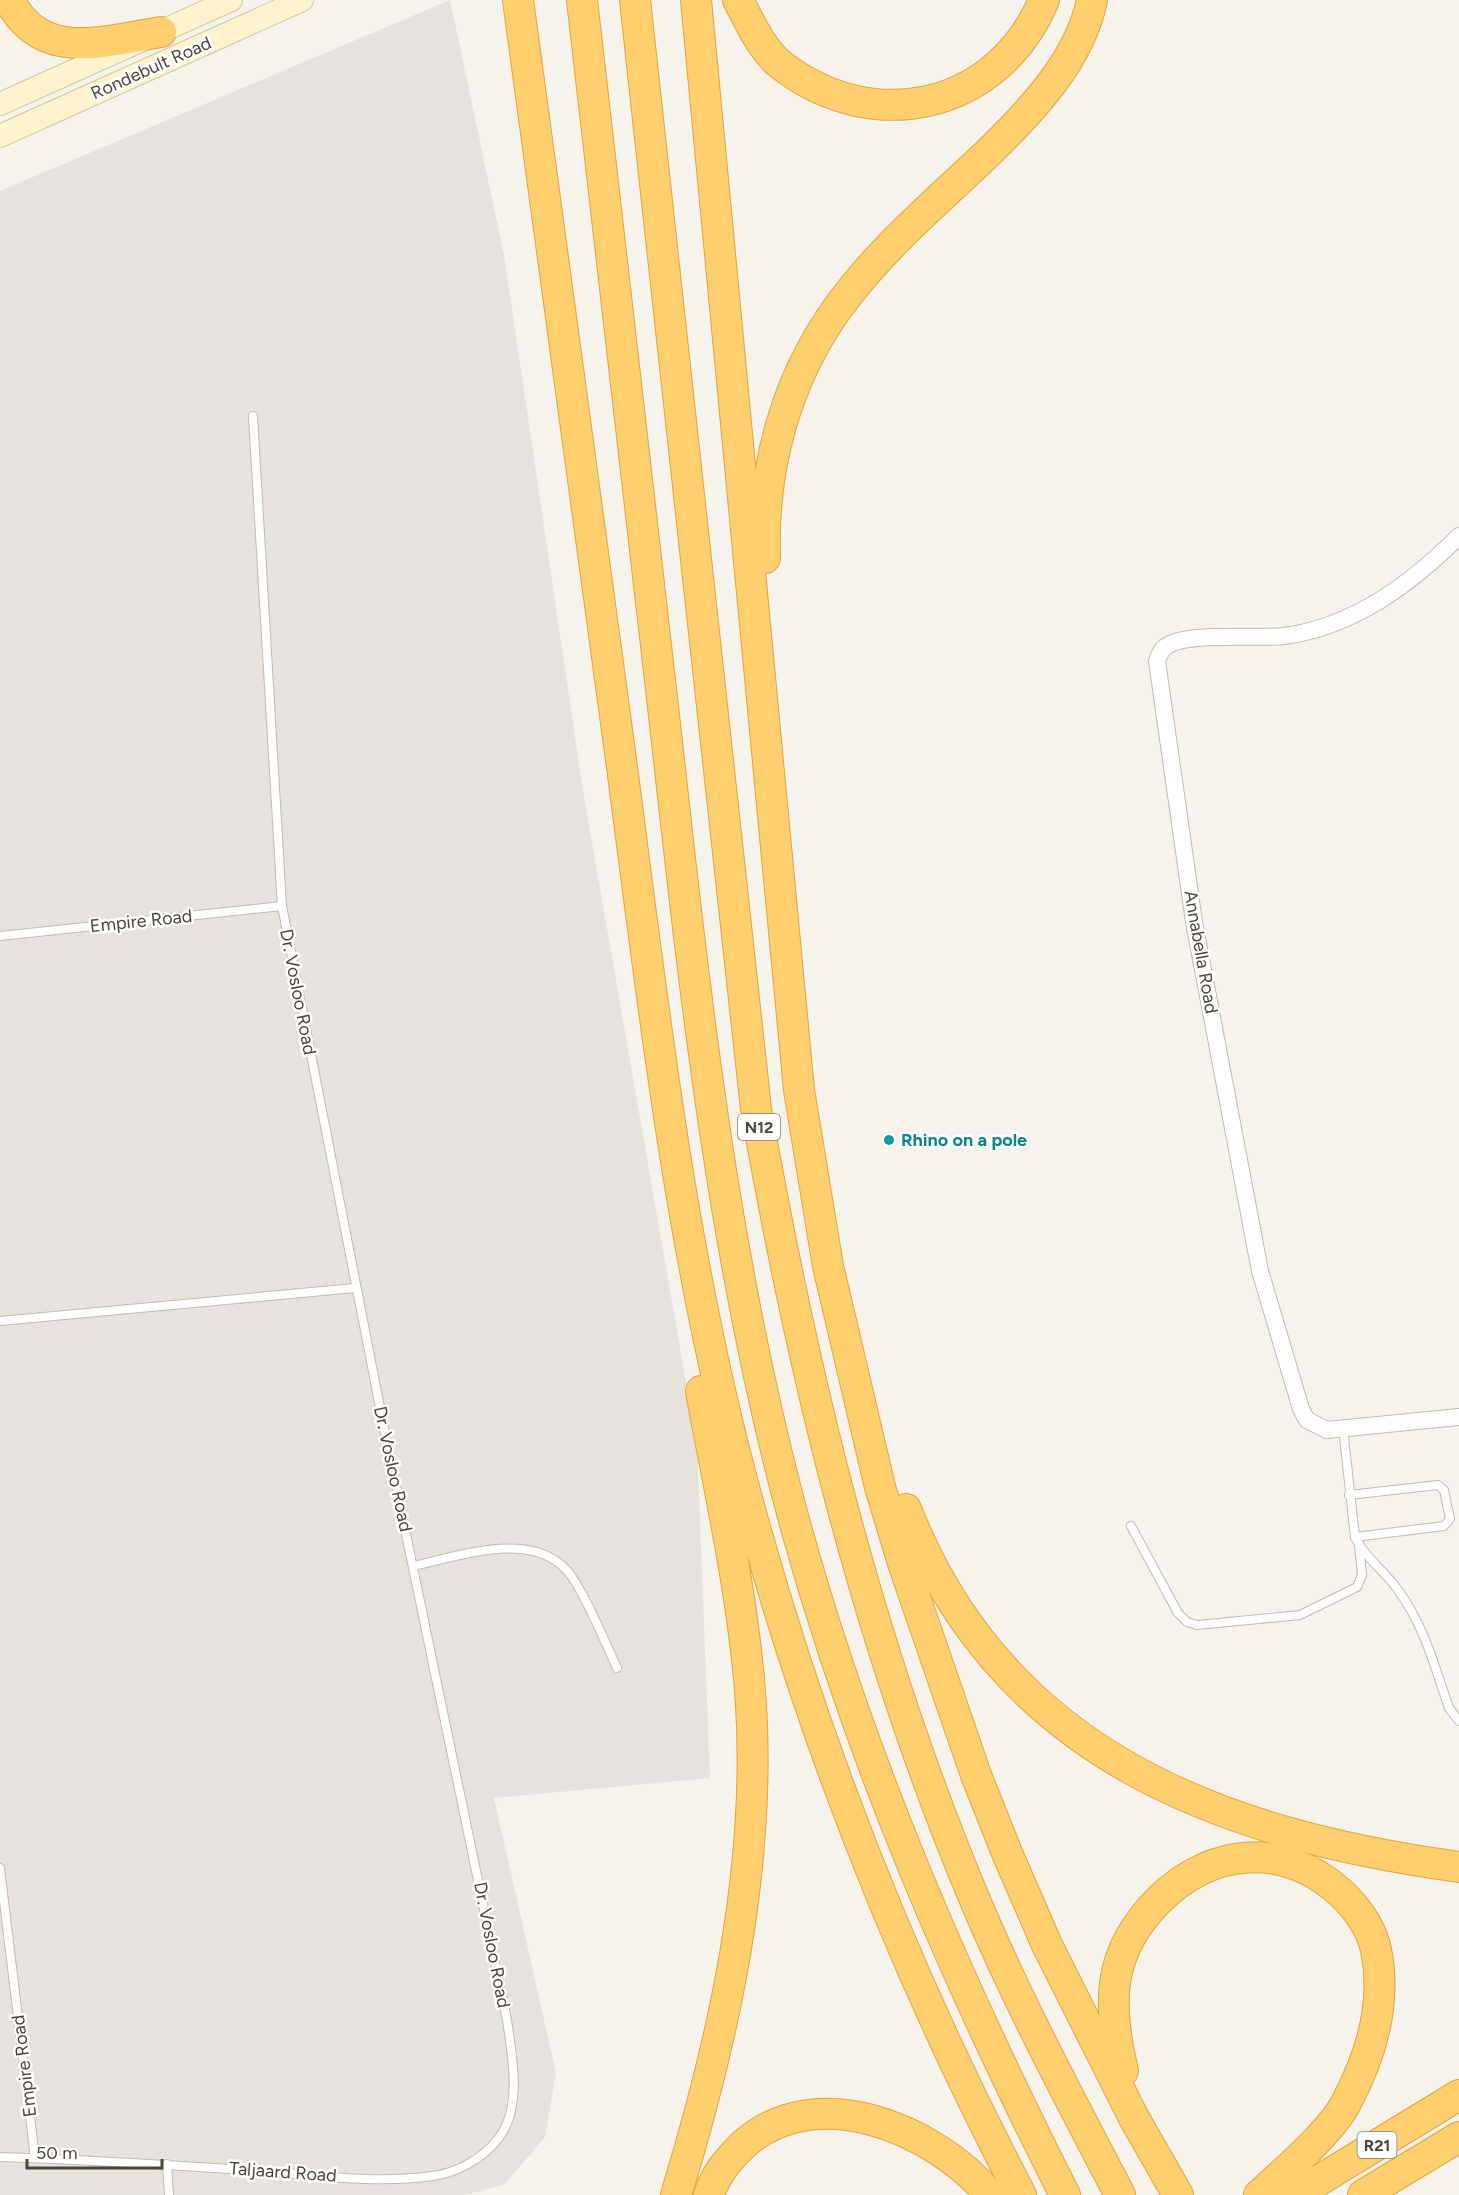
<svg xmlns="http://www.w3.org/2000/svg" width="1459" height="2195" font-family="Figtree,sans-serif">
  <style>
    .industrial { fill: #e6e2dd }
    .lines { fill: none; stroke-linecap: round; stroke-linejoin: round }
    .service-casing { stroke: #c2bbae; stroke-width: 10 }
    .minor-casing { stroke: #c2bbae; stroke-width: 18 }
    .secondary-casing { stroke: #d6c79b; stroke-width: 24 }
    .motorway-casing { stroke: #e0a43c; stroke-width: 32 }
    .service { stroke: #fff; stroke-width: 8 }
    .minor { stroke: #fff; stroke-width: 16 }
    .secondary { stroke: #fff3cd; stroke-width: 22 }
    .motorway { stroke: #ffcf6e; stroke-width: 30 }
    .culture-dot { fill: #0f9aa8; stroke: #fff; stroke-width: 2 }
    .labels { text-anchor: middle; stroke-width: 5; stroke-linejoin: round; paint-order: stroke }
    .shield { fill: #fff; stroke: #817c74; stroke-width: 1.5 }
    .shield-label { font-size: 16px; font-weight: bold; fill: #4b4439 }
    .street-label { font-size: 18px; fill: #4b4439; stroke: #fff }
    .culture-label { font-size: 18px; font-weight: bold; fill: #0d838f; stroke: #fff; text-anchor: start }
  </style>
  <rect width="100%" height="100%" fill="#f6f3ec"/>
  <!-- industrial -->
  <path class="industrial" d="M450 0 504 255 583 791 697 1445 710 1778 494 1798 556 2073 545 2137 505 2184 465 2195H0V191Z"/>
  <g class="lines">
    <!-- service casing -->
    <g class="service-casing">
      <g id="service">
        <path d="M0 936 282 906"/>
        <path d="M0 1321 355 1288"/>
        <path d="M1343 1428 1355 1537C1365 1558 1385 1571 1398 1590 1424 1625 1435 1668 1449 1708L1459 1721"/>
        <path d="M1349 1495 1438 1485 1444 1490 1450 1519 1444 1526 1355 1537"/>
        <path d="M1131 1526 1178 1613 1187 1622 1197 1625 1300 1615 1357 1587 1362 1575 1359 1546"/>
        <path d="M413 1566C460 1556 538 1527 572 1577 590 1604 603 1638 617 1668"/>
        <path d="M0 1868 35 2158"/>
        <path d="M0 2157C87 2160 173 2165 259 2171 316 2175 375 2184 432 2176 457 2173 482 2159 498 2139 523 2108 512 2056 507 2020L385 1433 282 906 253 416"/>
        <path d="M167 2164 169 2195"/>
      </g>
    </g>
    <!-- minor casing -->
    <g class="minor-casing">
      <path id="minor" d="M1459 536C1411 584 1353 627 1284 636 1257 639 1186 632 1167 646 1161 649 1159 655 1157 661L1194 922 1260 1271 1301 1409 1307 1420 1327 1430 1459 1417"/>
    </g>
    <!-- secondary casing -->
    <g class="secondary-casing">
      <g id="secondary">
        <path d="M0 104 231 0"/>
        <path d="M0 136 302 0"/>
      </g>
    </g>
    <!-- motorway casing -->
    <g class="motorway-casing">
      <g id="motorway">
        <path d="M9 0C42 63 104 41 161 32"/>
        <path d="M518 0C552 256 588 511 622 767 652 996 678 1229 735 1453 801 1711 897 1959 1021 2195"/>
        <path d="M582 0C610 241 639 482 665 724 695 995 724 1268 797 1531 862 1764 956 1980 1065 2195"/>
        <path d="M635 0 756 1109C804 1380 869 1650 977 1905 1019 2004 1070 2099 1120 2195"/>
        <path d="M696 0 799 1090 828 1266 880 1487 903 1563 976 1775 1007 1853 1047 1945 1134 2118 1178 2195"/>
        <path d="M738 0C749 21 762 50 781 65 874 137 998 109 1044 0"/>
        <path d="M765 558C762 469 785 382 837 309 879 250 937 202 989 152 1031 111 1080 60 1092 0"/>
        <path d="M906 1509C1001 1753 1218 1834 1459 1867"/>
        <path d="M1123 2071C1107 2003 1107 1952 1159 1900 1212 1847 1285 1842 1341 1893 1357 1908 1372 1929 1376 1950 1387 2003 1371 2056 1346 2103 1331 2132 1284 2172 1259 2195"/>
        <path d="M676 2195C724 2038 761 1870 751 1704 744 1599 720 1495 701 1391"/>
        <path d="M709 2195C715 2175 727 2161 742 2146 814 2078 935 2129 990 2195"/>
        <path d="M1295 2195 1459 2095"/>
        <path d="M1363 2195 1459 2137"/>
      </g>
    </g>
    <!-- service -->
    <use href="#service" class="service"/>
    <!-- minor -->
    <use href="#minor" class="minor"/>
    <!-- secondary -->
    <use href="#secondary" class="secondary"/>
    <!-- motorway -->
    <use href="#motorway" class="motorway"/>
  </g>
  <!-- markers -->
  <circle class="culture-dot" cx="889" cy="1140" r="6"/>
  <g class="labels">
    <!-- shield labels -->
    <g class="shield">
      <rect x="738" y="1114" width="42" height="26" rx="4.5"/>
      <rect x="1357.5" y="2132" width="39" height="26" rx="4.5"/>
    </g>
    <g class="shield-label">
      <text x="759" y="1133">N12</text>
      <text x="1377" y="2151">R21</text>
    </g>
    <!-- street labels -->
    <g class="street-label">
      <text transform="translate(151 68) rotate(-24)" y="6">Rondebult Road</text>
      <text transform="translate(141 921) rotate(-6)" y="6">Empire Road</text>
      <text transform="translate(1201 952) rotate(80)" y="6">Annabella Road</text>
      <text transform="translate(298 992) rotate(79)" y="6">Dr. Vosloo Road</text>
      <text transform="translate(393 1469) rotate(78)" y="6">Dr. Vosloo Road</text>
      <text transform="translate(492 1945) rotate(79)" y="6">Dr. Vosloo Road</text>
      <text transform="translate(24 2066) rotate(-97)" y="6">Empire Road</text>
      <text transform="translate(283 2172) rotate(4)" y="6">Taljaard Road</text>
    </g>
    <!-- culture labels -->
    <g class="culture-label">
      <text x="901" y="1146">Rhino on a pole</text>
    </g>
  </g>
  <!-- scale -->
  <path d="M27 2159v9h135v-9" fill="none" stroke="#4b4439" stroke-width="3"/>
  <text x="36" y="2159" font-size="18" fill="#4b4439" stroke="#ffffff" stroke-width="4.5" paint-order="stroke">50 m</text>
</svg>
